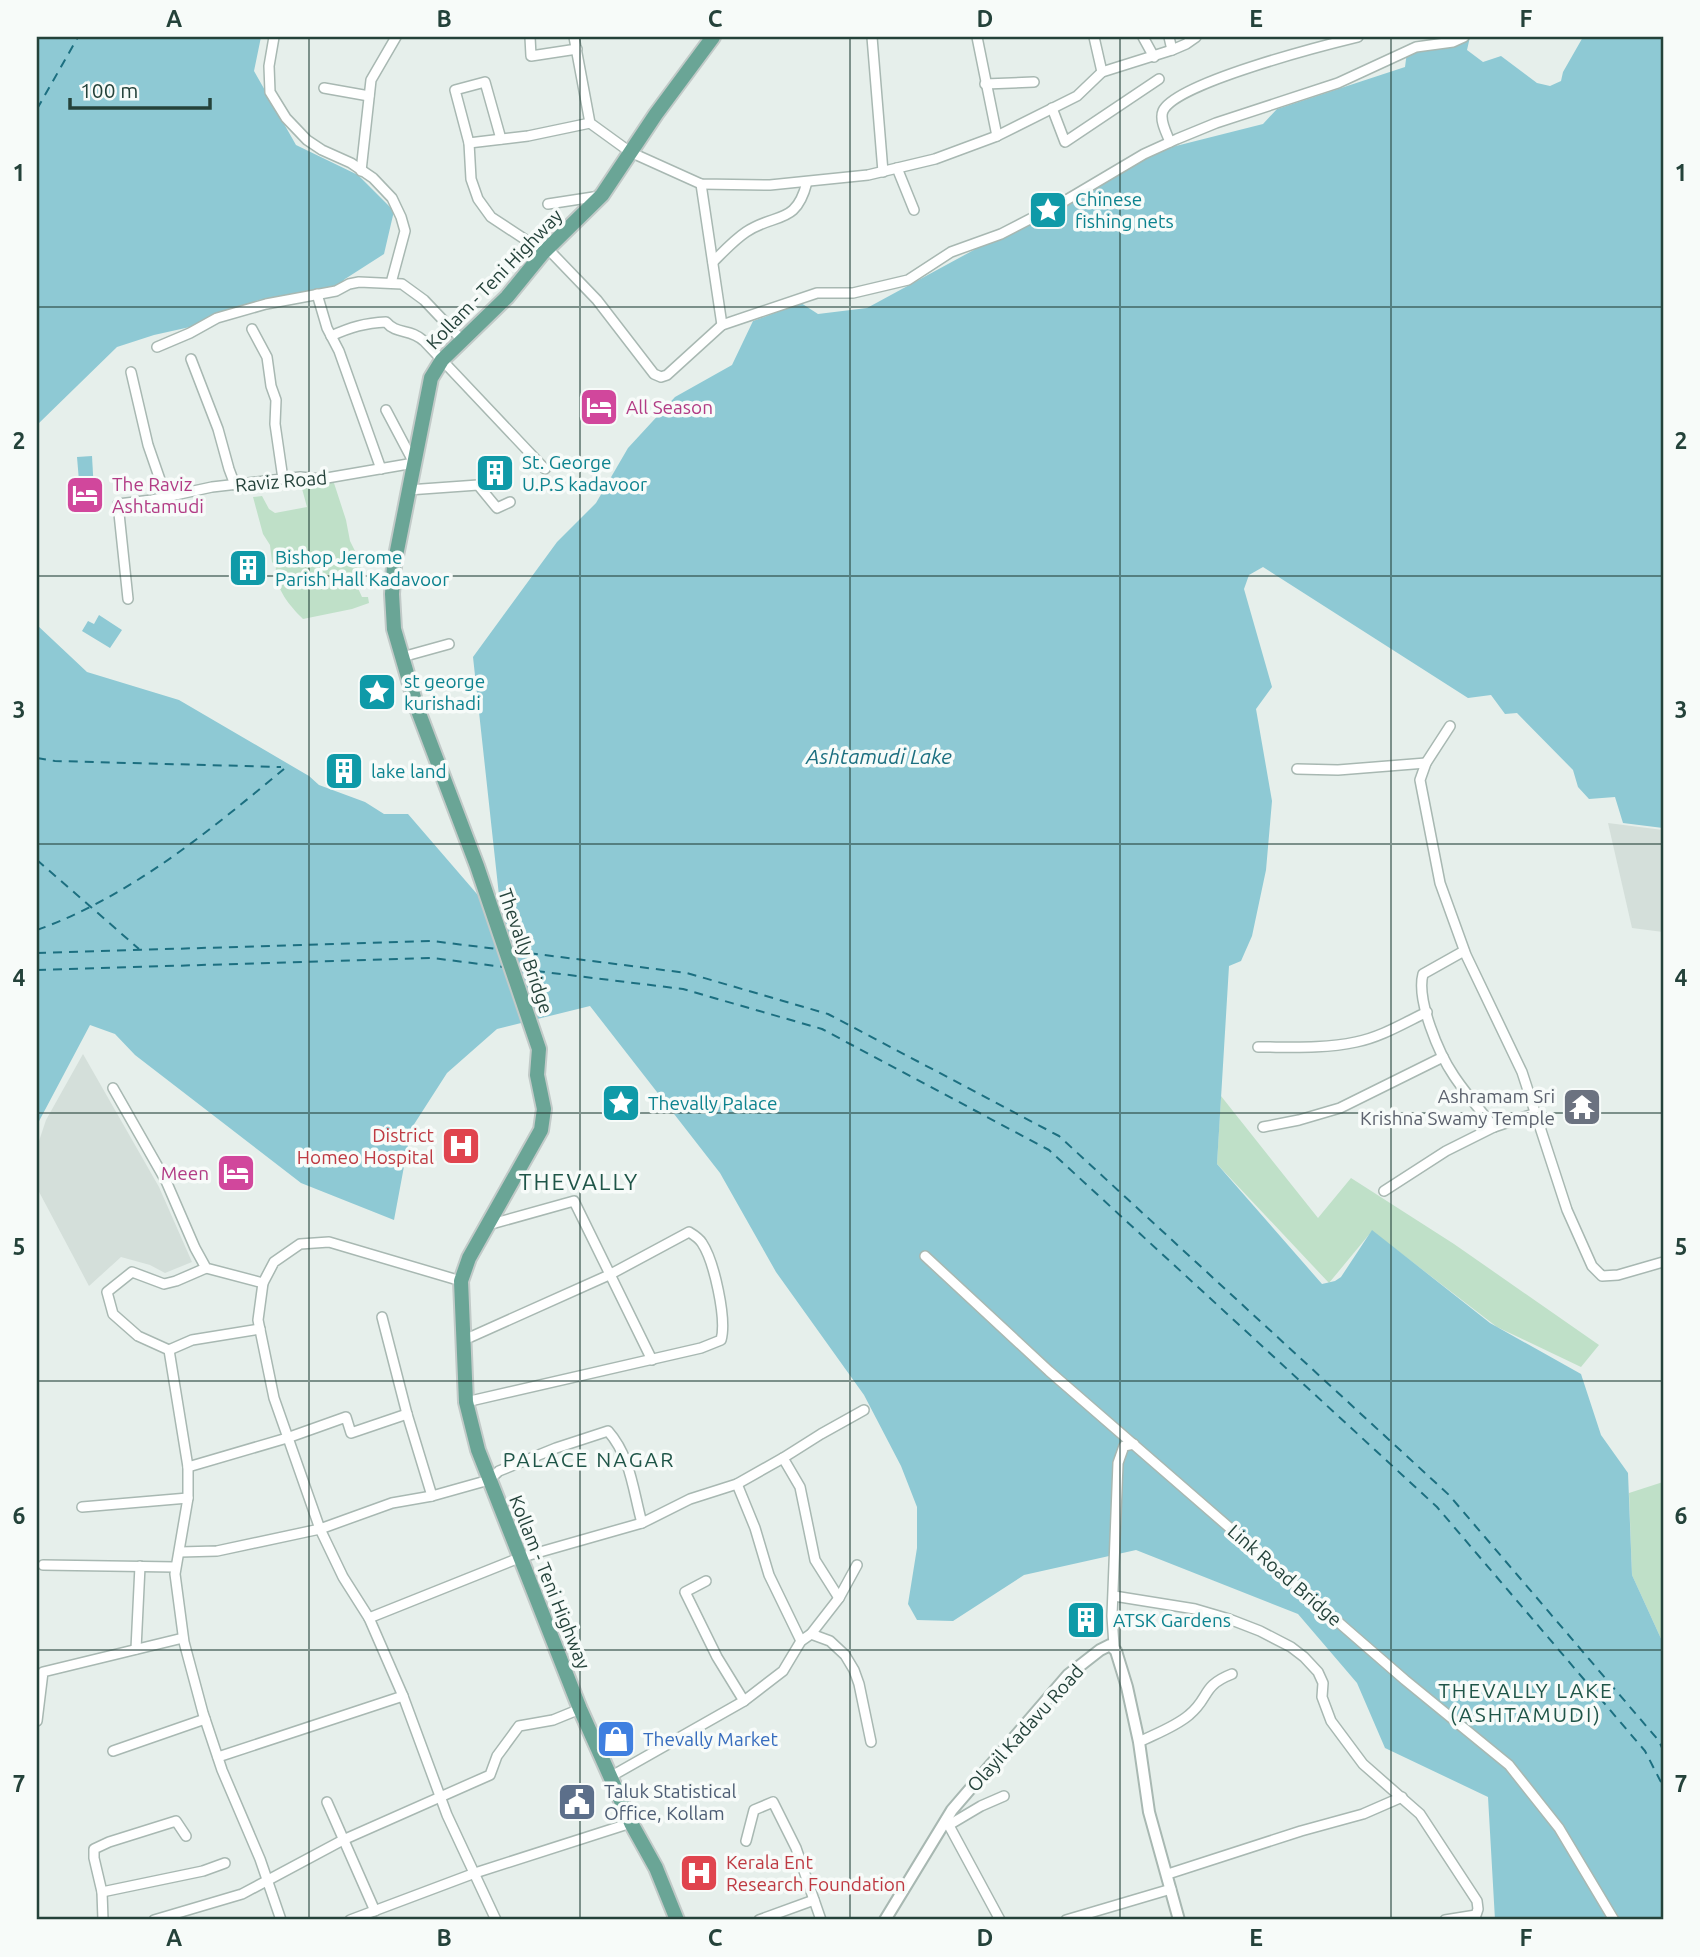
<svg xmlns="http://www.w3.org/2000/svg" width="1700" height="1957" font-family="Ubuntu,sans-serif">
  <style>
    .built { fill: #d4dfda }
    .green { fill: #bfe0c8 }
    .water { fill: #8ec9d4 }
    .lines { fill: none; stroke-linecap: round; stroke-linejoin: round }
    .ferry { stroke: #1c6f80; stroke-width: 2; stroke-dasharray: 9 7; stroke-linecap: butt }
    .minor-casing { stroke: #a8b8b2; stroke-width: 12 }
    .tertiary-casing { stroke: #a8b8b2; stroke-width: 14 }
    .primary-casing { stroke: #c2cac8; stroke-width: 18 }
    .minor { stroke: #fff; stroke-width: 9 }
    .tertiary { stroke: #fff; stroke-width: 10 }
    .primary { stroke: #6aa596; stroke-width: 14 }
    .grid { fill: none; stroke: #24423a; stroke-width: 2; stroke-opacity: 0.55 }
    .labels { text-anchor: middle; stroke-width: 7; stroke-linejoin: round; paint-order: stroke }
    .culture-label { font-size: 19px; fill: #0d838f; stroke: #f7fbf9; text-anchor: start }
    .street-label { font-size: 19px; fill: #24423a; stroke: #f7fbf9 }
    .hotel-label { font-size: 19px; fill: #b23c85; stroke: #f7fbf9; text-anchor: start }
    .worship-label { font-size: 19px; fill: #5b616d; stroke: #f7fbf9; text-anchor: end }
    .health-label { font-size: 19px; fill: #be3a42; stroke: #f7fbf9; text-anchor: end }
    .shop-label { font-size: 19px; fill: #366cbe; stroke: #f7fbf9; text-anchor: start }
    .service-label { font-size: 19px; fill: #4e5e75; stroke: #f7fbf9; text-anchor: start }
    .water-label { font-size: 21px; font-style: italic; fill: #1c6f80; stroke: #f7fbf9 }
    .neighbourhood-label { font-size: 21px; letter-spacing: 2px; fill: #1f5548; stroke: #f7fbf9 }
    .quarter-label { font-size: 23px; letter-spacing: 2px; fill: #1f5548; stroke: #f7fbf9 }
    .neatline { fill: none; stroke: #24423a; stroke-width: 2.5 }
    .grid-label { font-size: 23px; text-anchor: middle; font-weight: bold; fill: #24423a }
  </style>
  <rect width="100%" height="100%" fill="#e6efeb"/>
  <!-- built -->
  <g class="built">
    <path d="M1608 823 1663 830V932L1632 928Z"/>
    <path d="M83 1054 159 1187 192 1262 165 1273 150 1265 121 1257 89 1286 37 1188V1147L46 1120Z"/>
  </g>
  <!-- green -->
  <g class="green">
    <path d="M306 483H334L346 520 350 541 361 563 362 574 357 586 362 597H368L369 603 352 609 303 619C288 604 274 587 276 566L272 562 270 545 263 534 253 497 262 496 269 509 275 513 307 507 301 485Z"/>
    <path d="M1221 1096 1318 1218 1351 1178 1454 1244 1599 1345 1581 1367 1497 1327 1372 1231 1329 1283 1217 1164Z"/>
    <path d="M1663 1482V1643L1632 1575 1629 1493Z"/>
  </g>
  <!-- water -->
  <g class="water">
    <path d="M37 37H261L254 71 296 145 358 175 394 211 384 254 345 279 335 289 259 300 215 315 190 327 154 335 117 347 37 425Z"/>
    <path d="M1451 37H1470L1467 50 1483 62 1501 56 1537 83 1550 86 1561 81 1563 72 1583 37H1663V828L1623 823 1615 797 1589 799 1578 787 1573 770 1517 713 1505 714 1491 695 1468 698 1263 567 1249 575 1244 589 1272 687 1256 709 1272 801 1266 870 1252 936 1241 961 1229 966 1217 1164 1322 1284 1335 1281 1341 1277 1372 1230 1490 1323 1581 1374 1601 1435 1628 1473 1632 1575 1663 1643V1920H1495L1488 1797 1385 1748 1357 1683 1298 1614 1136 1550 1024 1575 953 1621 917 1620 908 1604 917 1548V1507L901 1466 864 1395 776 1272 720 1173 590 1006 497 1029 447 1073 411 1129 394 1220 301 1183 135 1055 115 1034 90 1025 37 1125V625L87 672 179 700 309 776 319 785 365 802 384 814H408L502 923 473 657 557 542 596 503 628 448 675 397 732 365 753 321 801 303 818 314 867 308 1132 164 1164 149 1263 124 1277 109 1405 67 1408 44Z"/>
    <path d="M92 456 94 492 80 493 77 457Z"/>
    <path d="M99 615 122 630 110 648 82 631 88 621 94 624Z"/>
  </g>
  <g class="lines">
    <!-- ferry -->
    <g class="ferry">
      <path d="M37 109 78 37"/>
      <path d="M37 758 55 761 281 767"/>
      <path d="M37 860 139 949"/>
      <path d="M37 930C131 896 208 832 284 769"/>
      <path d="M513 951 687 973 828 1014 1059 1136 1449 1495 1659 1741 1663 1750"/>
      <path d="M37 953 432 941 497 949"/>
      <path d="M520 969 683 989 822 1029 1049 1150 1437 1507 1645 1751 1663 1786"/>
      <path d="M37 970 432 958 504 967"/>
    </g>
    <!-- minor casing -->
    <g class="minor-casing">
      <g id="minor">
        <path d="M274 37 269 66 270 92 286 118 307 140 322 150 351 163 373 178 392 198 401 217 405 231 391 283"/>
        <path d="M530 37 531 56 577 49"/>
        <path d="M574 37 590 123 630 152 701 184 770 185 868 175 935 159 997 136 1077 96 1102 72 1172 50 1186 44 1196 37"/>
        <path d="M872 37 883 172"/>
        <path d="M977 37 997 136"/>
        <path d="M1094 37 1102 72"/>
        <path d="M1143 37 1154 57"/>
        <path d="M1169 37 1172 50"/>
        <path d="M985 84 1034 82"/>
        <path d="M324 88 369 96"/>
        <path d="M1052 108 1065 142 1159 79"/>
        <path d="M501 139 485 82 455 90 469 143 471 179 478 199 491 217 529 242 547 248 597 300 654 374 661 377 667 375 722 325 817 293H853L908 280 951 252 1001 234 1063 202 1144 154 1177 139 1216 123 1338 83 1416 47 1453 42 1464 37"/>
        <path d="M1170 142C1167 134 1159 120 1163 111 1175 83 1325 45 1358 37"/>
        <path d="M469 143 528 136 590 123"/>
        <path d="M897 168 914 210"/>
        <path d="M361 171 371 80 396 37"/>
        <path d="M701 184 722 325"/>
        <path d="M548 204 600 196"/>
        <path d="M713 262C723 252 734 240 746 232 776 212 796 226 807 182"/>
        <path d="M317 294 327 328 339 351 381 469"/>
        <path d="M252 329 267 357 271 386 276 400 275 424 283 479"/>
        <path d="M331 336C351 327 365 323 386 322 397 335 410 328 424 341L545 469"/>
        <path d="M157 347 190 333 217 318 266 304 336 291 349 284 359 282 402 284 424 300 462 340"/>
        <path d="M191 359 218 429 229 469 235 485"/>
        <path d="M131 372 148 445 166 497"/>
        <path d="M408 490 478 485 497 508 510 502"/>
        <path d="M128 599 118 504 152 500 212 487 300 477 321 479 414 463 386 410"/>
        <path d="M402 657 449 644"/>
        <path d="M1450 726 1426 763 1420 780 1440 883 1466 955 1522 1072 1567 1210 1592 1266 1602 1276 1618 1275 1663 1262"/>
        <path d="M1297 769 1338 770 1426 763"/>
        <path d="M1464 951 1423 974C1416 1000 1439 1054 1454 1076 1466 1094 1480 1110 1494 1127"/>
        <path d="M1258 1047C1291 1047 1324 1049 1356 1042 1381 1037 1404 1023 1427 1012"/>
        <path d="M113 1088 166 1181 195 1248 206 1268 263 1283"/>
        <path d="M1263 1127 1299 1120 1340 1108 1443 1057"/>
        <path d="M1384 1191 1446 1151 1494 1127 1536 1113"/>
        <path d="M488 1225 574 1201 652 1360"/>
        <path d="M925 1256 1049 1371 1405 1680 1509 1765 1559 1828 1614 1920"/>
        <path d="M206 1268 176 1281 164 1284 132 1272 107 1292 113 1314 138 1336 169 1350 188 1467V1498L175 1574 184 1642 203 1713 222 1770 260 1859 281 1920"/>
        <path d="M461 1281 329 1242 300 1244 274 1262 263 1283 258 1320 274 1398 320 1529 343 1577 369 1618 519 1558 642 1523 690 1499 737 1484 783 1458 800 1487 815 1560 839 1598"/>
        <path d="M382 1317 407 1414 432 1496"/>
        <path d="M464 1340 609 1275 689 1232C694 1235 699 1238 702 1243 714 1261 727 1319 721 1340L701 1348 466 1402"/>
        <path d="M169 1350 192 1340 260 1329"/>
        <path d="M783 1458 821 1434 864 1410"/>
        <path d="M188 1467 287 1438 346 1417 351 1433 407 1414"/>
        <path d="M737 1484 755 1528 769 1575 801 1641"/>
        <path d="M82 1507 188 1498"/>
        <path d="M180 1552 217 1551 320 1529 392 1503 432 1496 489 1480 499 1471 556 1448 608 1431C631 1457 633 1491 642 1523"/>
        <path d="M43 1565 175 1567"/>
        <path d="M706 1581 685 1592 717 1657 744 1701"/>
        <path d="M1114 1596 1195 1609 1229 1619 1260 1631 1291 1647 1304 1657 1318 1672 1323 1683 1322 1697 1331 1721 1363 1764 1420 1814 1477 1901 1478 1909 1476 1915 1445 1920"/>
        <path d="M369 1618 403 1696"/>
        <path d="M811 1634 830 1641 845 1655 854 1670 859 1684 871 1742"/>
        <path d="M1114 1646 1112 1616 1118 1463 1124 1446 1134 1444"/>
        <path d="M136 1649 140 1566"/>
        <path d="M37 1721 43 1672 183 1638"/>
        <path d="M1139 1742C1155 1734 1175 1727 1189 1715 1210 1698 1201 1686 1232 1674"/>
        <path d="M113 1751 205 1719"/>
        <path d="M218 1757 403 1696 447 1815 496 1920"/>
        <path d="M610 1777 744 1701 783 1671 801 1641 811 1634 839 1598 857 1565"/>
        <path d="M327 1802 375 1911"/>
        <path d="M946 1820 1000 1920"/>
        <path d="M949 1825 981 1806 1004 1796"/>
        <path d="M746 1841 754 1810 773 1802 796 1848 821 1920"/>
        <path d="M1168 1874 1301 1831 1363 1814 1402 1797"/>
        <path d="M102 1892 203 1871 225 1863"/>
        <path d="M103 1920 102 1892 94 1858V1849L109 1842 176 1821 186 1836"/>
        <path d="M154 1920 242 1894 343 1840 490 1775 497 1756 519 1726 553 1720 580 1709"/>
        <path d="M350 1920 475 1873 631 1823"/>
        <path d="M759 1920 814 1900"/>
        <path d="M1066 1920 1171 1889"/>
      </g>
    </g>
    <!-- tertiary casing -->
    <g class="tertiary-casing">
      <path id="tertiary" d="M885 1920 952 1810 1068 1675 1100 1650 1110 1645 1116 1651 1127 1687 1139 1742 1149 1812 1179 1920"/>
    </g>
    <!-- primary casing -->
    <g class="primary-casing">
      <path id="primary" d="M677 1920 656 1868 631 1823 580 1709 478 1450 466 1402 461 1281 469 1258 541 1130 544 1109 537 1075 539 1049 477 866 417 708 394 629 392 594 394 566 431 378 442 360 507 297 542 254 602 195 656 114 713 37"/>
    </g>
    <!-- minor -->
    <use href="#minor" class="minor"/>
    <!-- tertiary -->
    <use href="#tertiary" class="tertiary"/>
    <!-- primary -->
    <use href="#primary" class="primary"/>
  </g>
  <!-- grid -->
  <path class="grid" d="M309 37V1920M580 37V1920M850 37V1920M1120 37V1920M1391 37V1920M37 307H1663M37 576H1663M37 844H1663M37 1113H1663M37 1381H1663M37 1650H1663"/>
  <!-- icons -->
  <defs>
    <g id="sight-square" transform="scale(2.0125)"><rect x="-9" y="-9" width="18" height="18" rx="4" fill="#0f9aa8" stroke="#f7fbf9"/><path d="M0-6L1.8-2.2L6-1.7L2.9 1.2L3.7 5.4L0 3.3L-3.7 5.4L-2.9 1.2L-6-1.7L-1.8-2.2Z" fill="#fff"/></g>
    <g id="hotel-square" transform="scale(2.0125)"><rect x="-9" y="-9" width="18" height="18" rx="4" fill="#d1479c" stroke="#f7fbf9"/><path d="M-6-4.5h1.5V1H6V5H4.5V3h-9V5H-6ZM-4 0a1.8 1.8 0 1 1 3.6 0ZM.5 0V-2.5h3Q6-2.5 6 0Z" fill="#fff"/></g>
    <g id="building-square" transform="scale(2.0125)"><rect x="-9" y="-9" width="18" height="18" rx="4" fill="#0f9aa8" stroke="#f7fbf9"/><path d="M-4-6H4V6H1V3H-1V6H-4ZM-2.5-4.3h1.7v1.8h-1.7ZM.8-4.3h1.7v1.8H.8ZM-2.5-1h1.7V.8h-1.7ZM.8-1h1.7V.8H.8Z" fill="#fff"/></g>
    <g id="temple-square" transform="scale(2.0125)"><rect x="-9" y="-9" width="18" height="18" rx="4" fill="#6b7280" stroke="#f7fbf9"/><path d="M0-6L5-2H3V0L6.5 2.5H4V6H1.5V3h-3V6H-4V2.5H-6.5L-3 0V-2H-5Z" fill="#fff"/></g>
    <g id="hospital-square" transform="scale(2.0125)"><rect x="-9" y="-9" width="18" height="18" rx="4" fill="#e0444e" stroke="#f7fbf9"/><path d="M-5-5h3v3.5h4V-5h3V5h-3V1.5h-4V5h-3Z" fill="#fff"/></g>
    <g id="shop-square" transform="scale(2.0125)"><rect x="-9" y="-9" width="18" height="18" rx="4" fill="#3f7fe0" stroke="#f7fbf9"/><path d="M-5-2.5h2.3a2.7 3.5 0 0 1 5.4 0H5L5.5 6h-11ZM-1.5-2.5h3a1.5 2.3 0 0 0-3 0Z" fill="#fff"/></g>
    <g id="civic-square" transform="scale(2.0125)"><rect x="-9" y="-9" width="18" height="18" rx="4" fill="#5c6f8a" stroke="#f7fbf9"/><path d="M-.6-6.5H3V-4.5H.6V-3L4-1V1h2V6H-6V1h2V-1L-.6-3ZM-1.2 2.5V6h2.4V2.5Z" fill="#fff"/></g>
  </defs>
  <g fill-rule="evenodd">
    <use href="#sight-square" x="1048" y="210"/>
    <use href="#hotel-square" x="599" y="407"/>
    <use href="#building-square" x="495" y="473"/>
    <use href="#hotel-square" x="85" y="495"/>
    <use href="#building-square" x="248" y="568"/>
    <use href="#sight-square" x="377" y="692"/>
    <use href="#building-square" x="344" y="771"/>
    <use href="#sight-square" x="621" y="1103"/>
    <use href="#temple-square" x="1582" y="1107"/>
    <use href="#hospital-square" x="461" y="1146"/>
    <use href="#hotel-square" x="236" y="1173"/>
    <use href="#building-square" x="1086" y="1620"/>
    <use href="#shop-square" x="616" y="1739"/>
    <use href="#civic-square" x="577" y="1802"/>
    <use href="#hospital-square" x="699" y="1873"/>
  </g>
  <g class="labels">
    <!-- culture labels -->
    <g class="culture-label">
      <text x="1075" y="206">Chinese<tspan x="1075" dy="22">fishing nets</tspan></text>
      <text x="522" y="469">St. George<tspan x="522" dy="22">U.P.S kadavoor</tspan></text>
      <text x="275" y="564">Bishop Jerome<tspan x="275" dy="22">Parish Hall Kadavoor</tspan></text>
      <text x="404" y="688">st george<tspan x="404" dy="22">kurishadi</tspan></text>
      <text x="371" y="778">lake land</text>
      <text x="648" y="1110">Thevally Palace</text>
      <text x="1113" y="1627">ATSK Gardens</text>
    </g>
    <!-- street labels -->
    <g class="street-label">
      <text transform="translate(494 279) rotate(-46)" y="7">Kollam - Teni Highway</text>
      <text transform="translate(281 481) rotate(-5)" y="7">Raviz Road</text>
      <text transform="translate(526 951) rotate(71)" y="7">Thevally Bridge</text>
      <text transform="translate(1285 1575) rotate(41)" y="7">Link Road Bridge</text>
      <text transform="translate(550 1582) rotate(68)" y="7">Kollam - Teni Highway</text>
      <text transform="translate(1025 1728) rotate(-48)" y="7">Olayil Kadavu Road</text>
    </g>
    <!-- hotel labels -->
    <g class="hotel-label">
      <text x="626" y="414">All Season</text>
      <text x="112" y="491">The Raviz<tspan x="112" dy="22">Ashtamudi</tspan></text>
      <text x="209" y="1180" text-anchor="end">Meen</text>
    </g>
    <!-- worship labels -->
    <g class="worship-label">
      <text x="1555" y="1103">Ashramam Sri<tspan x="1555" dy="22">Krishna Swamy Temple</tspan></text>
    </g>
    <!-- health labels -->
    <g class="health-label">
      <text x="434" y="1142">District<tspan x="434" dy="22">Homeo Hospital</tspan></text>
      <text x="726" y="1869" text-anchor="start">Kerala Ent<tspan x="726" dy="22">Research Foundation</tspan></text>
    </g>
    <!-- shop labels -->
    <g class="shop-label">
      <text x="643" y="1746">Thevally Market</text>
    </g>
    <!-- service labels -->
    <g class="service-label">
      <text x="604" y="1798">Taluk Statistical<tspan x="604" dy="22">Office, Kollam</tspan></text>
    </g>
    <!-- water labels -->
    <g class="water-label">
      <text x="879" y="764">Ashtamudi Lake</text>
    </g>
    <!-- neighbourhood labels -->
    <g class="neighbourhood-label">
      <text x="589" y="1467">PALACE NAGAR</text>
      <text x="1526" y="1698">THEVALLY LAKE<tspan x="1526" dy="24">(ASHTAMUDI)</tspan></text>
    </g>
    <!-- quarter labels -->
    <g class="quarter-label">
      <text x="579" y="1190">THEVALLY</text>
    </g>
  </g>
  <!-- border -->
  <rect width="1700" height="1957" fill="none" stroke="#f7fbf9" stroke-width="77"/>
  <!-- scale -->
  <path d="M70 98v10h140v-10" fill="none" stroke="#24423a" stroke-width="3.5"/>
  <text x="80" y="98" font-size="21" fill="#24423a" stroke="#f7fbf9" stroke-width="5" paint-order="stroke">100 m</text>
  <rect x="38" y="38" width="1624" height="1880" class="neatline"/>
  <g class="grid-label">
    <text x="174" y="27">A</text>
    <text x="444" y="27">B</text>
    <text x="715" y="27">C</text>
    <text x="985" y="27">D</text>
    <text x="1256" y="27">E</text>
    <text x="1526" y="27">F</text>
    <text x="19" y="181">1</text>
    <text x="1681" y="181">1</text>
    <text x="19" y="449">2</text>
    <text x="1681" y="449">2</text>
    <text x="19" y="718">3</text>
    <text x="1681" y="718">3</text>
    <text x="19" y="986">4</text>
    <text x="1681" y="986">4</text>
    <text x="19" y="1255">5</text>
    <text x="1681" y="1255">5</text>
    <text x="19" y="1524">6</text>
    <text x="1681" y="1524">6</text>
    <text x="19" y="1792">7</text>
    <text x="1681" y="1792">7</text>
    <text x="174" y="1946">A</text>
    <text x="444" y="1946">B</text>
    <text x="715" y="1946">C</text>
    <text x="985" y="1946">D</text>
    <text x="1256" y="1946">E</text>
    <text x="1526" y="1946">F</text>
  </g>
</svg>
